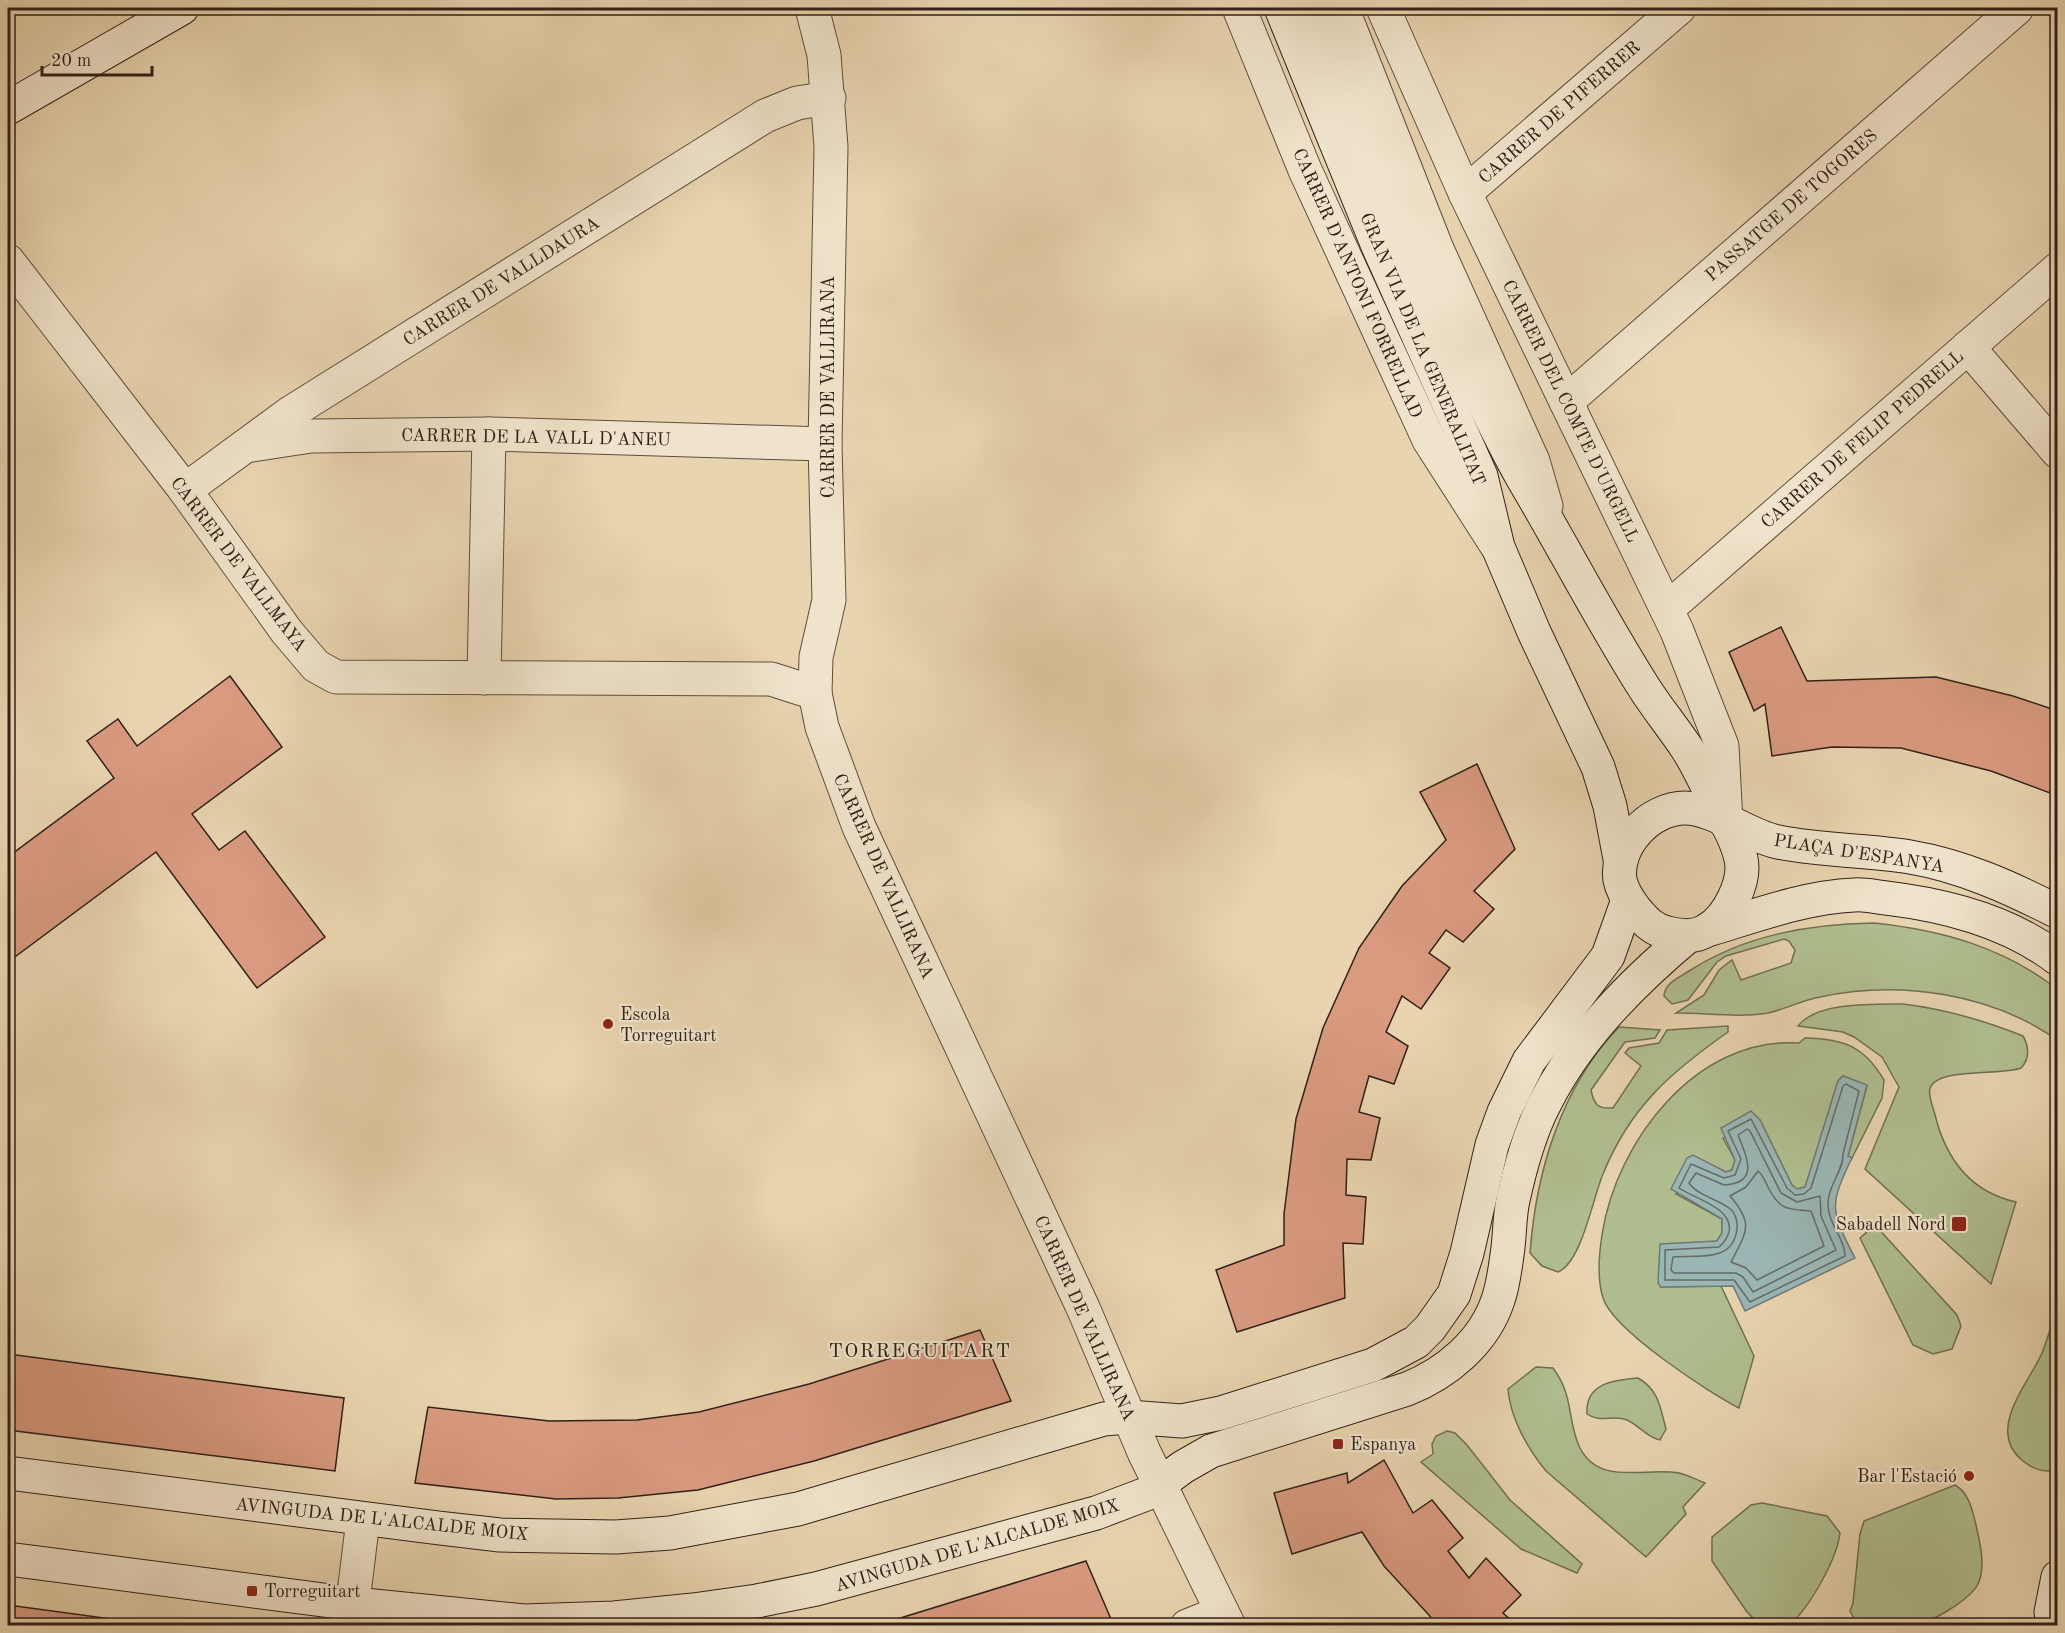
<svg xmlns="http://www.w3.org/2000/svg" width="2065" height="1633" font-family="'Old Standard TT',serif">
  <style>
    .green { fill: #b0be8f; stroke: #706f54; stroke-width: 1.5 }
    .water { fill: #9ab6b4; stroke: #707a76; stroke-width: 1.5 }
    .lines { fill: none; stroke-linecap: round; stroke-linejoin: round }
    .shore { stroke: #666b66; stroke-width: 1.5 }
    .building { fill: #d99a80; stroke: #312019; stroke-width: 1.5 }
    .street-casing { stroke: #5f4d3e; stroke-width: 35 }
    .secondary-casing { stroke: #312019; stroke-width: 35 }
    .street { stroke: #f0e3cb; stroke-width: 33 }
    .secondary { stroke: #f0e3cb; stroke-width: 33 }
    .poi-dot { fill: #8f2418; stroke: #f0e3cb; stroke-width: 2 }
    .labels { text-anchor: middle; stroke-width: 4.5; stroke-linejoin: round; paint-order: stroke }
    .street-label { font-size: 18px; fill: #312019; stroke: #f0e3cb }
    .poi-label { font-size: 18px; fill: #312019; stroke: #f0e3cb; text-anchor: start }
    .neighbourhood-label { font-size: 20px; letter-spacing: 1.5px; fill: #312019; stroke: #f0e3cb }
  </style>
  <rect width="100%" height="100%" fill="#e8d4af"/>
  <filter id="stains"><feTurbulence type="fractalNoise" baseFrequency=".00333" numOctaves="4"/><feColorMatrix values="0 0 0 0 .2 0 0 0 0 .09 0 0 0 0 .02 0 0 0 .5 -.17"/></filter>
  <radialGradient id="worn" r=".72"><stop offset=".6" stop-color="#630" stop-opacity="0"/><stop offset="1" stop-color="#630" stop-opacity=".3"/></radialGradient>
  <!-- green -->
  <g class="green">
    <path d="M1874 923C1941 930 2003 947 2057 989V1040C1991 993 1899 980 1820 997 1803 1000 1786 1009 1768 1013 1739 1018 1706 1013 1676 1013L1704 995 1719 970 1732 960 1741 980 1791 963 1795 950 1789 941 1784 939 1726 956 1717 962 1688 1000 1672 1004 1664 996C1665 983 1678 978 1689 971 1745 935 1809 924 1874 923Z"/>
    <path d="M1903 1004C1945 1009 1983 1020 2023 1036 2029 1046 2030 1059 2021 1068 2001 1076 1939 1067 1930 1088 1928 1097 1933 1106 1935 1115 1946 1159 1971 1192 2016 1202L1991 1284 1865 1169 1899 1087 1882 1057 1854 1037 1843 1032 1798 1026C1816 1002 1874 1004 1903 1004Z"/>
    <path d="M1728 1026V1032C1671 1072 1630 1107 1603 1174 1593 1197 1582 1262 1558 1272L1542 1266 1530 1253C1536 1172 1561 1087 1619 1027L1660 1030 1655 1038 1625 1042 1591 1090C1594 1105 1598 1109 1613 1108L1641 1066 1625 1053 1629 1048 1659 1043 1667 1030Z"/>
    <path d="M1805 1038C1844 1039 1864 1046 1884 1080L1882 1098 1852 1158 1848 1156 1867 1086 1843 1076 1838 1081 1806 1187 1797 1189 1792 1185 1760 1120 1723 1138 1735 1160 1732 1170 1726 1172 1720 1170 1676 1194 1722 1219V1233L1717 1241 1710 1242 1661 1287 1721 1286 1754 1356 1739 1408C1708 1392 1613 1330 1603 1298 1597 1279 1599 1254 1602 1235 1616 1142 1696 1036 1799 1043Z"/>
    <path d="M1875 1225 1957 1315 1961 1326 1952 1349 1933 1354 1913 1345 1860 1238Z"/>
    <path d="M2057 1308V1470C2044 1473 2034 1470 2023 1461 1985 1430 2028 1385 2042 1353 2048 1338 2052 1323 2057 1308Z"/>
    <path d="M1536 1367 1553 1368C1574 1396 1567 1419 1579 1446 1598 1487 1645 1467 1679 1473 1688 1475 1697 1480 1705 1483L1683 1507 1686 1514 1646 1557 1546 1471C1528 1449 1510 1418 1508 1389Z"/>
    <path d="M1638 1378C1659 1390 1660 1407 1666 1429L1660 1440C1645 1437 1638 1423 1624 1419 1610 1415 1600 1423 1587 1414 1585 1383 1614 1380 1638 1378Z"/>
    <path d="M1447 1431 1455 1433 1467 1445 1510 1500 1582 1564 1577 1573 1521 1549 1421 1462 1433 1454 1432 1444 1436 1436Z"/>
    <path d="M1955 1485C1969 1493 1972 1509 1976 1525 1980 1543 1986 1567 1978 1584 1970 1600 1929 1624 1912 1626 1894 1628 1874 1626 1856 1622L1850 1611 1853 1603 1860 1534 1864 1521Z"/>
    <path d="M1762 1503 1827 1516 1840 1533C1837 1559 1809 1609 1789 1625H1775L1755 1620 1747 1612 1712 1561V1537L1751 1505Z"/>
  </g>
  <!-- water -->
  <path class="water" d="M1843 1076 1867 1085 1848 1156 1852 1158C1828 1207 1831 1211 1855 1258L1745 1311 1733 1286 1661 1287 1658 1283 1660 1244 1717 1241 1722 1233V1219L1671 1189 1687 1158 1693 1155 1726 1172 1732 1170 1735 1160 1721 1128 1751 1111 1760 1120 1792 1185 1797 1189 1805 1187 1838 1081Z"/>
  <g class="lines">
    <!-- shore -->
    <g class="shore">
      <path d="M1846 1084 1859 1091 1843 1154C1844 1170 1828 1185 1828 1203 1827 1223 1845 1238 1845 1256L1750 1302 1734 1280H1665V1250L1719 1247C1724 1243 1727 1238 1729 1232 1734 1208 1695 1199 1679 1188L1691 1164 1724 1178 1735 1175 1741 1159 1728 1131 1751 1119 1787 1188 1795 1195 1804 1194 1811 1188 1843 1086Z"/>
      <path d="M1747 1129 1750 1131 1781 1193 1797 1202 1820 1196 1821 1216 1836 1250 1753 1292 1743 1277 1736 1273H1674L1671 1270 1673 1257C1698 1255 1733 1263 1737 1229 1738 1221 1735 1212 1729 1208 1717 1199 1697 1195 1689 1183L1696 1173 1724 1185C1761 1183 1746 1155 1738 1135Z"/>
      <path d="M1758 1171C1763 1175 1765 1181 1768 1187 1780 1211 1788 1209 1811 1211L1824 1246 1757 1280 1746 1268 1731 1262C1746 1232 1755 1225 1730 1196L1746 1187Z"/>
    </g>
  </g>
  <!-- building -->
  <g class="building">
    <path d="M1781 627 1807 681 1936 677 2013 696 2058 711V796L1991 771 1901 748 1832 747 1772 756 1765 704 1754 711 1729 652Z"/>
    <path d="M230 676 282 747 192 814 219 850 245 831 325 937 257 988 156 852 8 962V857L114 778 87 741 118 719 137 746Z"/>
    <path d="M1477 764 1515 849 1474 891 1494 909 1463 942 1446 930 1429 953 1450 968 1421 1009 1402 996 1386 1032 1408 1046 1394 1084 1369 1076 1359 1112 1380 1118 1371 1160 1347 1159 1346 1195 1366 1197 1363 1244 1343 1243 1345 1298 1237 1332 1216 1270 1284 1245V1214L1296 1119 1323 1028 1359 948 1402 886 1446 840 1420 792Z"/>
    <path d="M980 1330 1011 1401 814 1461 698 1490 618 1498 556 1499 415 1483 428 1407 549 1421 637 1420 699 1412 809 1384Z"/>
    <path d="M8 1354 344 1398 335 1471 8 1430Z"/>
    <path d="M1384 1460 1413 1513 1432 1500 1463 1538 1448 1551 1469 1578 1486 1558 1521 1595 1503 1613 1517 1626H1439L1384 1566 1362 1532 1292 1554 1274 1493 1347 1473 1348 1483Z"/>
    <path d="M1086 1561 1114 1626H874L884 1623Z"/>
    <path d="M8 1605 163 1626H8Z"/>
  </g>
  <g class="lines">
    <!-- street casing -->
    <g class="street-casing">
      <g id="street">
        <path d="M812 8 824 55 831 147 825 444 829 600 816 657 815 693 822 727 859 827 1084 1310 1144 1452 1229 1626"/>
        <path d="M1239 8 1305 170 1429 440 1497 546"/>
        <path d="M1342 8 1437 249 1533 461 1546 506"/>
        <path d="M1383 8 1465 193 1677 631 1722 746 1726 823"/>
        <path d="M1465 193 1679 8"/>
        <path d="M8 261 185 490 287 632 316 666 336 677 771 679 815 693"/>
        <path d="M1968 347 2058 452"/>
        <path d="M1566 402 2017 8"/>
        <path d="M252 445 311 436 489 434 825 444"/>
        <path d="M185 490 290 413 765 116 797 103 829 98"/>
        <path d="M1667 609 2058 269"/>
        <path d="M484 678 489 434"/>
        <path d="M350 1626 363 1520"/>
        <path d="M1187 1626 1222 1612"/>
      </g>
    </g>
    <!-- secondary casing -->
    <g class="secondary-casing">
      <g id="secondary">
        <path d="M1281 8 1378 246 1481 476 1498 547 1534 632 1598 767 1610 806 1620 859"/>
        <path d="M1311 8C1352 117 1397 223 1448 328 1472 378 1495 429 1522 477 1563 546 1600 618 1643 686 1656 707 1672 726 1686 747 1698 765 1707 786 1717 806 1726 822 1737 840 1741 859 1746 882 1728 918 1707 930 1695 938 1681 936 1667 933 1652 929 1645 921 1635 909 1629 901 1622 890 1620 880 1615 845 1650 808 1685 808 1714 808 1748 836 1778 842 1821 851 1867 850 1910 857 1963 866 2011 888 2058 912"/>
        <path d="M8 108 182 8"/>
        <path d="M1711 929C1757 915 1806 897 1854 895 1864 894 1876 897 1886 898 1945 905 2010 922 2058 959"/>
        <path d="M8 1473 439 1528 500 1535 616 1537 670 1533 798 1509 1104 1419 1128 1417 1182 1421 1221 1413 1373 1365 1416 1342 1430 1328 1454 1294 1467 1253 1492 1145 1504 1112 1529 1061 1608 956 1628 900"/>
        <path d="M8 1559 354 1604 524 1621 614 1618 693 1610 757 1601 816 1589 1096 1513 1146 1494 1183 1467 1211 1451 1407 1389C1447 1373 1484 1342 1498 1300 1503 1286 1505 1269 1507 1255 1510 1237 1509 1218 1513 1200 1520 1168 1529 1134 1544 1105 1577 1038 1631 984 1688 936"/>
        <path d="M2053 1626 2051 1612 2058 1577"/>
      </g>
    </g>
    <!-- street -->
    <use href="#street" class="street"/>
    <!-- secondary -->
    <use href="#secondary" class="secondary"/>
  </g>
  <!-- markers -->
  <g class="poi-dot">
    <circle cx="608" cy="1024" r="6"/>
    <rect x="1951" y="1216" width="16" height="16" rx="3"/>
    <rect x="1332" y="1438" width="12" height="12" rx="3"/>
    <circle cx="1969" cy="1476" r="6"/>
    <rect x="246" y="1585" width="12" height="12" rx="3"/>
  </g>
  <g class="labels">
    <!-- street labels -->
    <g class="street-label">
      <text transform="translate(1559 112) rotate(-41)" y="6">CARRER DE PIFERRER</text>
      <text transform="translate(1791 205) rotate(-41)" y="6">PASSATGE DE TOGORES</text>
      <text transform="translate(501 281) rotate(-32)" y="6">CARRER DE VALLDAURA</text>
      <text transform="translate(1358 283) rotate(66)" y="6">CARRER D'ANTONI FORRELLAD</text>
      <text transform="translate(1423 349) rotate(67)" y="6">GRAN VIA DE LA GENERALITAT</text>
      <text transform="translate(828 387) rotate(-90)" y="6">CARRER DE VALLIRANA</text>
      <text transform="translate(1571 411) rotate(64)" y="6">CARRER DEL COMTE D'URGELL</text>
      <text transform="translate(536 437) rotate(1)" y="6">CARRER DE LA VALL D'ANEU</text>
      <text transform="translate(1862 439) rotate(-41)" y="6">CARRER DE FELIP PEDRELL</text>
      <text transform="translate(239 564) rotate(53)" y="6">CARRER DE VALLMAYA</text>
      <text transform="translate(1859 853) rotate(9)" y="6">PLAÇA D'ESPANYA</text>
      <text transform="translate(884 876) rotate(66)" y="6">CARRER DE VALLIRANA</text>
      <text transform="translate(1085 1318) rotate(66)" y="6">CARRER DE VALLIRANA</text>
      <text transform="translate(382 1519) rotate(6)" y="6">AVINGUDA DE L'ALCALDE MOIX</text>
      <text transform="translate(977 1545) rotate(-16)" y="6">AVINGUDA DE L'ALCALDE MOIX</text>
    </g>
    <!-- poi labels -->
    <g class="poi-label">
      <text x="620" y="1020">Escola<tspan x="620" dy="21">Torreguitart</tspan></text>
      <text x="1946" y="1230" text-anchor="end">Sabadell Nord</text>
      <text x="1350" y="1450">Espanya</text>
      <text x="1957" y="1482" text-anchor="end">Bar l'Estació</text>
      <text x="264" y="1597">Torreguitart</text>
    </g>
    <!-- neighbourhood labels -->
    <g class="neighbourhood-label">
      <text x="920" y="1357">TORREGUITART</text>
    </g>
  </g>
  <!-- margin -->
  <rect width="2065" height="1633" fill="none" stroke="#e8d4af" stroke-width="30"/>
  <rect x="9" y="9" width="2047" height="1615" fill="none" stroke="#312019" stroke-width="3"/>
  <rect x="15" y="15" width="2035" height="1603" fill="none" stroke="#312019" stroke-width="1.5"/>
  <!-- scale -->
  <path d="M42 66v9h110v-9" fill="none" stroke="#312019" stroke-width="3"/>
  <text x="51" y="66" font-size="18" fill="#312019" stroke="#f0e3cb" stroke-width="4.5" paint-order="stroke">20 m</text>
  <rect width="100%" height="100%" filter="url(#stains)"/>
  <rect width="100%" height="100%" fill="url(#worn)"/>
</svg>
